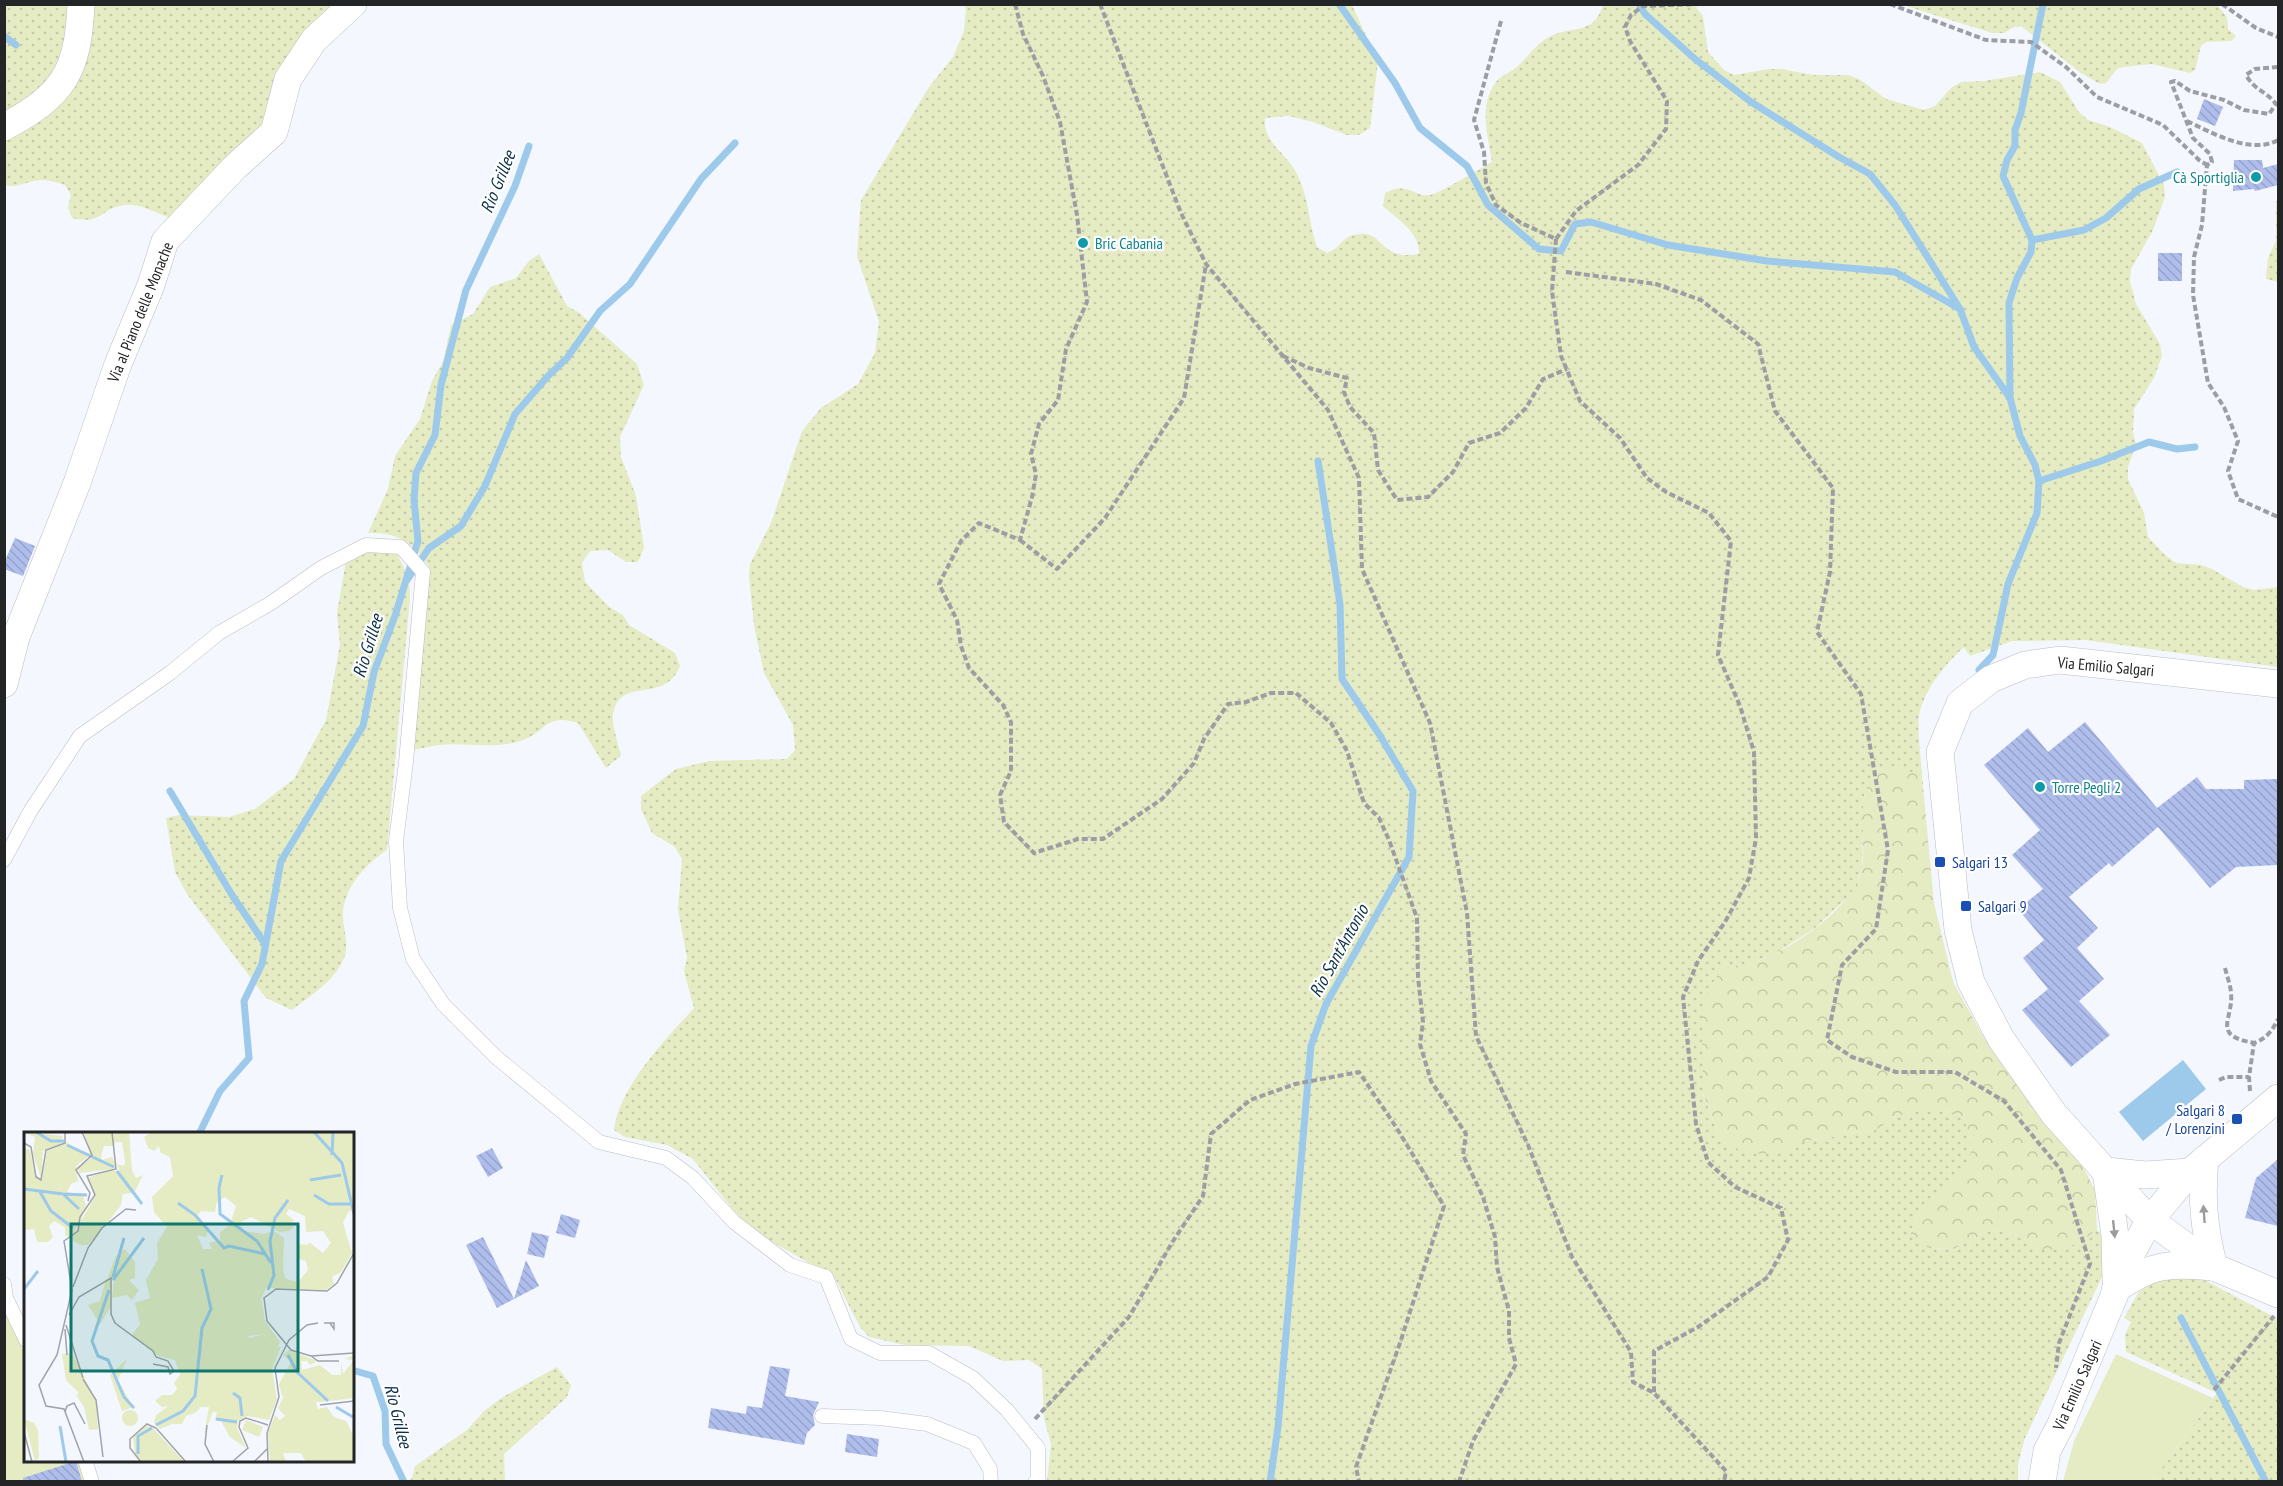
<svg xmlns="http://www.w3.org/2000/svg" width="2283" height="1486" font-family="'PT Sans Narrow',sans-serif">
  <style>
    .grass { fill: url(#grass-dots) }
    .forest { fill: url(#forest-crowns) }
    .green { fill: #e5ebc2 }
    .water { fill: #9dcaeb }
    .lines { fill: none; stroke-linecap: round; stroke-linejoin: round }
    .stream { stroke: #9dcaeb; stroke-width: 7 }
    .building { fill: url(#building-back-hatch) }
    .lane-casing { stroke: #bcbec5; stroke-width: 15 }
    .street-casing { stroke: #bcbec5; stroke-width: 28 }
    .path { stroke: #9c9ea3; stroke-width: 4; stroke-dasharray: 6 3; stroke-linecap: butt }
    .lane { stroke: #fff; stroke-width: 14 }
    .street { stroke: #fff; stroke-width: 27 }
    .oneway { fill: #9c9c9d }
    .culture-dot { fill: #0f9aa8; stroke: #fff; stroke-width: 2 }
    .transit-dot { fill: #1a4fb4; stroke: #fff; stroke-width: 2 }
    .labels { text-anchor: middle; stroke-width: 4.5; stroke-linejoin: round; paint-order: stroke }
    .culture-label { font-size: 16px; fill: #0d838f; stroke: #fff; text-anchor: start }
    .street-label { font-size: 16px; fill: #232426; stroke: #fff }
    .transit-label { font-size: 16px; fill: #164399; stroke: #fff; text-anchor: start }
    .water-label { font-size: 18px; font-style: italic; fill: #0c3148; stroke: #fff }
    .inset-river { fill: none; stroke: #9dcaeb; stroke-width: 3 }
    .inset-road { fill: none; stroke: #a0a3a8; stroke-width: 1.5 }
    .view { fill: #0f766e; fill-opacity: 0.15; stroke: #0f766e; stroke-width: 3 }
    .inset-edge { fill: none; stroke: #232426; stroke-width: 3 }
  </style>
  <defs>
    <pattern id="grass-dots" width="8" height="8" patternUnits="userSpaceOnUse" patternTransform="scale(1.5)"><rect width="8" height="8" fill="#e5ebc2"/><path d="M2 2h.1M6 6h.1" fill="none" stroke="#c4c9a7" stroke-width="1.8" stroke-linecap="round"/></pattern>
    <pattern id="forest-crowns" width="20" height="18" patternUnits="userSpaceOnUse" patternTransform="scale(1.5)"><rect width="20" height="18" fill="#e5ebc2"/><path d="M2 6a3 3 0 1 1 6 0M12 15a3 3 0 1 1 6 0" fill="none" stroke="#c4c9a7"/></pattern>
    <pattern id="building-back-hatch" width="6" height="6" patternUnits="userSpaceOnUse" patternTransform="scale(1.5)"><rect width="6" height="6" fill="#aebdeb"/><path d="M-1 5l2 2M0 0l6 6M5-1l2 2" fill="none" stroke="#95a2c9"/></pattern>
  </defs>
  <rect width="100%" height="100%" fill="#f4f7fe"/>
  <!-- grass -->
  <g class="grass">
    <path d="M5 5H73L60 63 40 92 5 115Z"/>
    <path d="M87 5H347L275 115 170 218C156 213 140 203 125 205 100 208 103 225 72 218L68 207 71 195 65 185C55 182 45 178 34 181 23 183 17 188 5 185L4 134 32 122Z"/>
    <path d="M964 5H1352L1378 61 1370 128 1359 135H1347L1313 122 1289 116 1265 118C1262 140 1284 152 1294 169 1309 193 1308 221 1317 247L1327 253C1341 248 1341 238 1354 235 1377 229 1378 246 1395 253 1402 256 1411 255 1419 254 1420 232 1398 220 1383 206L1385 193C1409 181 1412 197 1430 195 1439 194 1481 168 1492 162 1488 135 1478 106 1496 82 1501 75 1512 72 1518 66 1529 56 1538 41 1553 35 1576 26 1594 34 1603 5H1694L1703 16 1708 52 1724 70 1734 75 1769 69H1781L1814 75H1848L1859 79 1886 99 1924 110 1935 106 1951 88 1961 82 1984 81 2040 72 2060 82 2079 112 2088 120 2110 127 2142 143 2164 185 2165 197 2153 230 2131 269 2130 281 2136 304 2160 344 2162 356 2154 378 2134 409 2133 433 2136 444 2128 467V479L2144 513 2148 537 2164 554 2176 563 2201 565 2212 569 2243 587 2254 590 2278 587V667L2086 640 2012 641 1970 656 1964 647C1945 665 1924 689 1919 716 1917 732 1922 768 1923 786L1919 776 1864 795 1862 867 1854 891 1815 928 1773 955 1749 964 1723 968 1703 1094 1719 1136 1784 1151 1805 1141 1876 1130 1896 1117 1919 1109H1943L1964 1117C1986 1186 1951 1171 1920 1213 1915 1219 1913 1228 1910 1234L1929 1248 1953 1249 1994 1229 2018 1235 2038 1249 2082 1242 2097 1229 2106 1243 2102 1277 2025 1438 2018 1464V1481H1047L1051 1444 1044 1418 1042 1369 1029 1360 1003 1361 969 1346 905 1345 869 1337 860 1327 835 1278 771 1241 738 1216 693 1159 667 1145 625 1137 614 1130C619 1087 665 1040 694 1008L684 971 687 958 678 909 682 859 675 847 652 833 641 809V796L676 769 709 761 787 759 795 750 793 725 764 673 754 625 749 576 750 564 771 523 802 431 821 408 858 384 875 353 879 322 857 256 861 200 929 87 953 57 964 31 966 10Z"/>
    <path d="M1903 5H2217L2227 17 2228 29 2236 36 2231 41 2206 42 2201 46 2195 70 2190 73 2152 64 2123 67 2117 69 2106 83 2100 84 2081 73 2021 26 2014 27 2004 33H1992Z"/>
    <path d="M2276 201H2278V282L2266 279 2268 258 2276 241Z"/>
    <path d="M539 254 567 306 578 312 637 364 644 385 620 437 621 457 636 496 644 548 638 562H626L608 550 590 551 582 563 585 582 609 607 623 615 629 625 675 653 680 666C664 706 621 674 613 714 611 723 619 746 621 756L606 768 578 723C546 713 548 730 523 740 495 750 468 742 439 745 430 746 421 749 411 750L429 566C412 542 398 532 368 533L388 489 395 456 420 419 432 381 443 362 451 325 473 314 490 287 516 278 529 261Z"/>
    <path d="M365 550 396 552 409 577 410 598 387 850C366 864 345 886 343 912 342 928 350 943 344 958 334 982 311 995 292 1010L266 998 187 894 175 872 166 818 179 815 229 817 255 809 294 779 326 720 340 645 337 613 346 561Z"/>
    <path d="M2195 1275 2278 1319V1481H2152L2217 1393 2126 1352 2125 1335 2131 1322 2124 1318 2138 1293 2152 1282Z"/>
    <path d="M557 1367 571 1385 567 1397 504 1454 505 1481H409L412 1478 415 1466 467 1430 484 1411 503 1397Z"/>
  </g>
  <!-- forest -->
  <path class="forest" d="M1897 765 1919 776 1923 786 1934 903 1953 982 1983 1036 2035 1109 2078 1157 2095 1190 2097 1229 2082 1242 2060 1250 2038 1249 2018 1235 1994 1229 1953 1249 1929 1248 1910 1235C1913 1228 1915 1219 1920 1213 1950 1171 1986 1186 1964 1117L1943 1109H1919L1896 1117 1876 1130 1806 1141 1784 1151 1761 1154 1739 1150 1719 1136 1703 1093 1702 1012 1709 988 1723 968C1740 965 1757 963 1772 955 1804 940 1856 903 1862 867 1867 840 1854 794 1876 773 1881 769 1891 767 1897 765Z"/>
  <!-- green -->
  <g class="green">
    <path d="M4 1306 25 1354 26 1460 79 1461 87 1481H5Z"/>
    <path d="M2116 1354 2213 1398 2152 1481H2063L2074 1441Z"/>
  </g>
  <!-- water -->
  <path class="water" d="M2183 1060 2206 1089 2143 1141 2119 1112Z"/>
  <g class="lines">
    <!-- stream -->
    <g class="stream">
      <path d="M1339 4 1395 83 1420 128 1467 166 1488 205 1539 249 1561 251 1575 224 1591 222 1668 245 1767 261 1895 272 1960 309"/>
      <path d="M1639 4 1645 14 1695 59 1751 102 1839 157 1870 174 1895 205 1960 309 1974 347 2010 398"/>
      <path d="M4 36 16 45"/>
      <path d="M2032 240 2084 230 2106 218 2139 189 2177 172"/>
      <path d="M2039 481 2101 461 2149 442 2177 449 2195 447"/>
      <path d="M407 580 429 548 461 526 485 486 515 414 548 376 567 358 600 311 630 284 701 179 735 143"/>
      <path d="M1979 670 1993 655 2008 584 2037 513 2039 481 2035 465 2020 436 2010 398 2009 303 2017 278 2031 252 2032 240 2003 176 2007 160 2015 146V130L2021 113 2043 4"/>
      <path d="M170 791 232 895 265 944"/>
      <path d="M199 1134 220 1091 249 1058 244 1001 262 964 281 861 363 726 374 672 395 616 418 541 414 500 416 473 435 435 441 385 466 290 515 186 529 146"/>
      <path d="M2181 1318 2266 1482"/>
      <path d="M352 1370 373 1376 385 1411 386 1444 404 1482"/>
      <path d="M1270 1482 1278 1427 1311 1046 1326 1004 1409 857 1413 791 1379 734 1342 679 1340 604 1318 461"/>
    </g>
  </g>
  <!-- building -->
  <g class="building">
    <path d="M2204 99 2223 107 2215 126 2197 119Z"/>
    <path d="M2234 160H2262L2263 168 2278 164V185L2255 191 2254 189 2233 191Z"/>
    <rect x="2158" y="253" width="24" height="28"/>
    <path d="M15 538 35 546 23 576 4 569V563Z"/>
    <path d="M2085 722 2157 808 2197 777 2206 789H2244V780L2278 779V865L2236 867 2210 888 2158 827 2112 867 2109 863 2069 897 2098 928 2077 948 2104 979 2079 1001 2110 1035 2071 1067 2022 1010 2048 989 2023 958 2044 940 2018 909 2043 889 2012 855 2040 830 1984 765 2028 728 2048 752Z"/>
    <path d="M492 1148 503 1168 488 1177 476 1156Z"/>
    <path d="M2278 1159V1226L2245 1218 2256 1178Z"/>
    <path d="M561 1214 580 1220 575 1238 556 1233Z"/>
    <path d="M532 1232 549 1236 544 1258 527 1254Z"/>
    <path d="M483 1237 514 1299 497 1308 466 1245Z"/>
    <path d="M526 1260 539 1286 514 1299Z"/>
    <path d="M770 1366 790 1369 785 1396 819 1402 813 1415 815 1425 807 1433 804 1445 708 1428 711 1408 746 1414 747 1406 762 1408Z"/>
    <path d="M847 1434 879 1439 877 1457 845 1452Z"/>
    <path d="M76 1461 82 1482H23V1478Z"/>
  </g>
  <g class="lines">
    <!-- lane casing -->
    <g class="lane-casing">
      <g id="lane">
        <path d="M4 860 31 810 80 736 170 673 219 633 271 603 321 568 366 545 401 547 423 572 406 762 396 841 400 908 413 959 443 1004 496 1057 599 1142 666 1158 693 1178 734 1222 790 1265 826 1277 851 1339 880 1353H929L973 1378 1007 1410 1038 1448V1479L1035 1482"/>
        <path d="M4 1284 6 1298 26 1340"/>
        <path d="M822 1416 880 1418 927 1424 974 1443 990 1469 991 1482"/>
        <path d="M85 1460 92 1482"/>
      </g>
    </g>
    <!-- street casing -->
    <g class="street-casing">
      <g id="street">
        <path d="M4 127C64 95 78 72 81 4"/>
        <path d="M4 684 16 637 77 483 118 364 151 285 165 241 235 167 274 132 288 79 314 40 353 4"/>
        <path d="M2278 684 2060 660 2025 665 1991 679 1960 703 1940 752 1958 930 1971 982 2001 1039 2054 1114 2141 1211 2150 1220 2214 1267 2278 1294"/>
        <path d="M2205 1159C2201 1198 2204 1229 2214 1267"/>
        <path d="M2106 1171 2115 1236 2116 1280"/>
        <path d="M2106 1171 2145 1175 2190 1172"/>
        <path d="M2115 1290C2154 1262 2169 1264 2214 1267"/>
        <path d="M2042 1482 2047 1451 2061 1424 2133 1250 2150 1220 2190 1172 2278 1098"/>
      </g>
    </g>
    <!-- path -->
    <g class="path">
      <path d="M1015 4 1023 34 1043 76 1060 122 1077 215 1087 302 1066 349 1058 400 1039 424 1031 454 1036 474 1032 497 1020 540 979 523 961 541 939 584 957 620 961 646 969 668 1003 705 1011 722V771L1000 795 1004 822 1034 853 1078 839H1103L1162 799 1194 763 1204 739 1228 704 1246 702 1271 693H1296L1331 723 1347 751 1364 803 1379 818 1389 840 1417 918 1418 977 1423 1022 1420 1044 1431 1081 1466 1134 1463 1155 1483 1197 1495 1237 1497 1267 1509 1311V1338L1516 1364 1473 1441 1459 1482"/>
      <path d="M1100 4 1181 213 1206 264 1328 410 1359 478 1362 569 1430 723 1467 913 1476 1036 1528 1145 1572 1257 1631 1352 1633 1382 1654 1393 1726 1471 1724 1482"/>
      <path d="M1890 4 1986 40 2031 42 2066 67 2097 97 2163 125 2199 160 2207 165"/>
      <path d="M2222 4 2256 28 2278 37"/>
      <path d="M1501 21 1474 120 1484 152 1486 183 1496 205 1521 223 1556 239"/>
      <path d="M2278 67 2255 69 2246 75C2255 91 2265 90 2276 104L2269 114 2244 110 2224 100 2190 91 2175 81 2171 82 2193 138 2210 154 2212 162 2207 165 2202 225 2194 257 2193 295 2208 383 2224 407 2238 441 2228 471 2238 499 2278 517"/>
      <path d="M2187 121C2212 133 2251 155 2278 140"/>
      <path d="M1556 239 1552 291 1561 356 1580 401 1620 438 1647 478 1666 492 1709 513 1731 541 1718 655 1740 706 1754 752 1756 838 1749 878 1725 922 1698 961 1683 997 1696 1124 1708 1162 1735 1187 1781 1208 1788 1240 1768 1277 1698 1327 1654 1351V1393"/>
      <path d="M1556 239 1576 211 1638 165 1666 129 1667 101 1630 41 1625 27 1631 15 1643 6 1699 4"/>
      <path d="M1566 272 1656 284 1701 300 1758 344 1775 411 1833 488 1830 572 1817 632 1861 694 1888 850 1876 929 1842 965 1827 1040 1852 1057 1896 1072H1955L2004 1101 2061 1170 2090 1264 2059 1343 2056 1368"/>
      <path d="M1283 356 1309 368 1347 378 1344 392 1350 407 1374 433 1378 470 1397 500 1428 497 1453 472 1469 443 1500 433 1526 408 1543 379 1567 369"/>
      <path d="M1020 540 1057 569 1105 518 1184 398 1206 264"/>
      <path d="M2225 968C2227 976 2230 984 2231 992 2234 1020 2210 1035 2254 1043"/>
      <path d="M2219 1080 2226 1077H2249"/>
      <path d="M2250 1091 2249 1077 2254 1043C2266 1039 2273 1030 2278 1019"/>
      <path d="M2214 1390 2274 1316"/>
      <path d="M1035 1419 1129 1317 1173 1241 1203 1196 1211 1134 1250 1100 1295 1084 1359 1072 1396 1127 1444 1206 1400 1343 1356 1467 1359 1482"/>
    </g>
    <!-- lane -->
    <use href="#lane" class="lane"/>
    <!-- street -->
    <use href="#street" class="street"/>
  </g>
  <!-- one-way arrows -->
  <defs><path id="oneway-solid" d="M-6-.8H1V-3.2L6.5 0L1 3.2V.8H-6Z" transform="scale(1.5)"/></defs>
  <g class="oneway">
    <use href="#oneway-solid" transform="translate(2204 1214) rotate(-94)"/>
    <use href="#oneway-solid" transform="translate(2114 1229) rotate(84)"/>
  </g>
  <!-- markers -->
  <g class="culture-dot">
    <circle cx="2256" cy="177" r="6"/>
    <circle cx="1083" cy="243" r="6"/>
    <circle cx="2040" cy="787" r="6"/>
  </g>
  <g class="transit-dot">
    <rect x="1934" y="856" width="12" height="12" rx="3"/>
    <rect x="1960" y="900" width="12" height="12" rx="3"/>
    <rect x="2231" y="1113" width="12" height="12" rx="3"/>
  </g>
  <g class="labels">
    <!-- culture labels -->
    <g class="culture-label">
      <text x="2244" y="183" text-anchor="end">Cà Sportiglia</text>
      <text x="1095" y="249">Bric Cabania</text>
      <text x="2052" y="793">Torre Pegli 2</text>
    </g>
    <!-- street labels -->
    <g class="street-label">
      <text transform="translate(140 312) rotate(-68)" y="6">Via al Piano delle Monache</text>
      <text transform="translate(2106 666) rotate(5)" y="6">Via Emilio Salgari</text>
      <text transform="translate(2077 1385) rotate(-66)" y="6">Via Emilio Salgari</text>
    </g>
    <!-- transit labels -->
    <g class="transit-label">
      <text x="1952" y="868">Salgari 13</text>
      <text x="1978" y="912">Salgari 9</text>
      <text x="2225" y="1116" text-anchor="end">Salgari 8<tspan x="2225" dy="18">/ Lorenzini</tspan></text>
    </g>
    <!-- water labels -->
    <g class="water-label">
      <text transform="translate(498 182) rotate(-68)" y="6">Rio Grillee</text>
      <text transform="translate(368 646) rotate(-73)" y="6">Rio Grillee</text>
      <text transform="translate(1339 951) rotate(-61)" y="6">Rio Sant'Antonio</text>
      <text transform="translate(398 1416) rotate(76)" y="6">Rio Grillee</text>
    </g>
  </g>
  <!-- overview -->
  <g transform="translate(24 1132)">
    <rect width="330" height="330" fill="#f4f7fe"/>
    <path d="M0 0 39 4 36 13 19 19 17 46 9 22 11 5ZM60 0H105L108 38 112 46 119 43 110 61 99 62 97 73 84 90 64 113H57L46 107 71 65 64 46 86 38 96 40 93 32 100 34 101 30 98 10H91L90 14H80L77 24 78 28 88 25 92 34 89 37 55 41 54 35 67 26ZM128 0H330V77L324 80 319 91 328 121 317 140 308 145 310 152 301 158 242 156 232 180 217 190 225 206 240 202 246 214 257 215 248 237 253 267 245 288 223 284 214 289 213 296 222 316 206 305 196 287 191 288 193 280H189L180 302 185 275H177L171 281 158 265 146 274 138 275 131 269 138 263H148L153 257 150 251 156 243 151 228 134 224 108 203 116 192 111 171 126 166 122 148 134 127 133 111 143 95 130 80 128 65 149 44 146 25 137 21 135 14 130 19 124 16 120 5ZM201 65 212 74 206 93 196 100V108L185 111 188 117H179L173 103 182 105 184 99 174 83 177 79 191 80 193 70ZM265 77 281 84 282 100 299 99 307 111 299 121 285 110 284 113 274 112 275 127 282 129 284 138 274 150 262 147 259 139 260 106 250 99 239 102 220 99 215 91 227 85 256 100 265 99 270 95 267 91 270 88 262 82ZM43 10 48 16 67 22 52 34 54 49 47 52 43 60 59 64 62 73 53 98 46 104H41V95L30 89 25 94 29 105 24 110H13L10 97 0 98V16L6 18 11 42 18 48 23 18ZM101 117 111 130V146L105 148 115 158 108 168 103 163 88 166 90 148 84 145 92 124ZM87 146 86 176 76 192 64 173 76 169 82 147ZM265 218 293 229 286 233 283 229H277L278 238 296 233 308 243H317V230L319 242 330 228 321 227 330 223V266L296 270 258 264 255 252 267 230 259 223ZM103 227 94 248 109 275 98 279 86 243ZM0 287 10 291 14 298 15 326 11 329ZM122 294 128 295 160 330H120L111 323 109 305Z" fill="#e5ebc2" fill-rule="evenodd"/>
    <path d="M234 168 238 169 241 189 256 210 254 215 237 214 243 207 240 202 218 205 217 190 232 180ZM260 263 291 267 294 277 303 275 310 285 322 289 330 305V330H282L277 321H259L262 329 246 330 244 301 251 283 256 288 261 284 254 276ZM159 264 171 281 162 284 158 292H148L136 297 130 291 132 283Z" fill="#e5ebc2"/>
    <path d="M48 221 72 269 74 297 65 298 60 275 52 263 55 261 42 248 38 222ZM98 286a8 8 0 1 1 16 0a8 8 0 1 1-16 0ZM222 288 239 295 235 305 218 298Z" fill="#e5ebc2"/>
    <path class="inset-river" d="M12 0 27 9H40M290 0 318 31 330 82M43 13 90 35M308 23 309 0M93 39 118 72M198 43 195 56 196 82 233 109 247 131M286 48 317 43M0 57 39 62 55 77M16 60 27 79 49 96M39 62 63 63M290 63 305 72H328M154 71 171 83 200 116 205 114 241 122M89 145 100 106M89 148 120 106M0 157 14 139M85 158 68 209 74 224 84 228 100 265 110 276M244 158 250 143 246 109 251 86 264 68M264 223 273 240 304 269M209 261 216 266 218 284M312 275 329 285M192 287 213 290M132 293 159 279 171 264 178 196 187 177 178 137M36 294 42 330M114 322V304L128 296"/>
    <path class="inset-road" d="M58 0 68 23 52 38 66 61 64 69M0 11 7 15 12 45 17 48 22 18 41 11V0M330 121 313 151 303 159 252 157 240 166 243 189 267 218 287 224 330 221M49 155 64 116 78 96 102 77 112 78M45 183 55 165 87 146V182L91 191 129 219 132 225 144 229 150 239 146 242 144 235 129 232M300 191H310V197L306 191M42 193 59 246M41 197 43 223M287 224 294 229H315M59 247 72 268 79 325M296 273 330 269M41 280 43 274 50 271 61 292M183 293 181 312 190 330M0 300 8 330M60 330 40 277 22 274 15 253 33 223 48 158 40 109 54 99 56 85 71 63 63 44 92 37 88 0M117 330 106 316V307L123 292 132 296 162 330M208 330 224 316 215 295 216 289 222 286 244 293M230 330 243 317M244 330 243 301 255 265 251 236 265 208 283 193 294 191"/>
    <path class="view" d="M47 92H274V239H47Z"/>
    <rect width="330" height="330" class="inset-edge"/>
  </g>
  <!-- border -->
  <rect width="2283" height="1486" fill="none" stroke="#232426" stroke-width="12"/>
</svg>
